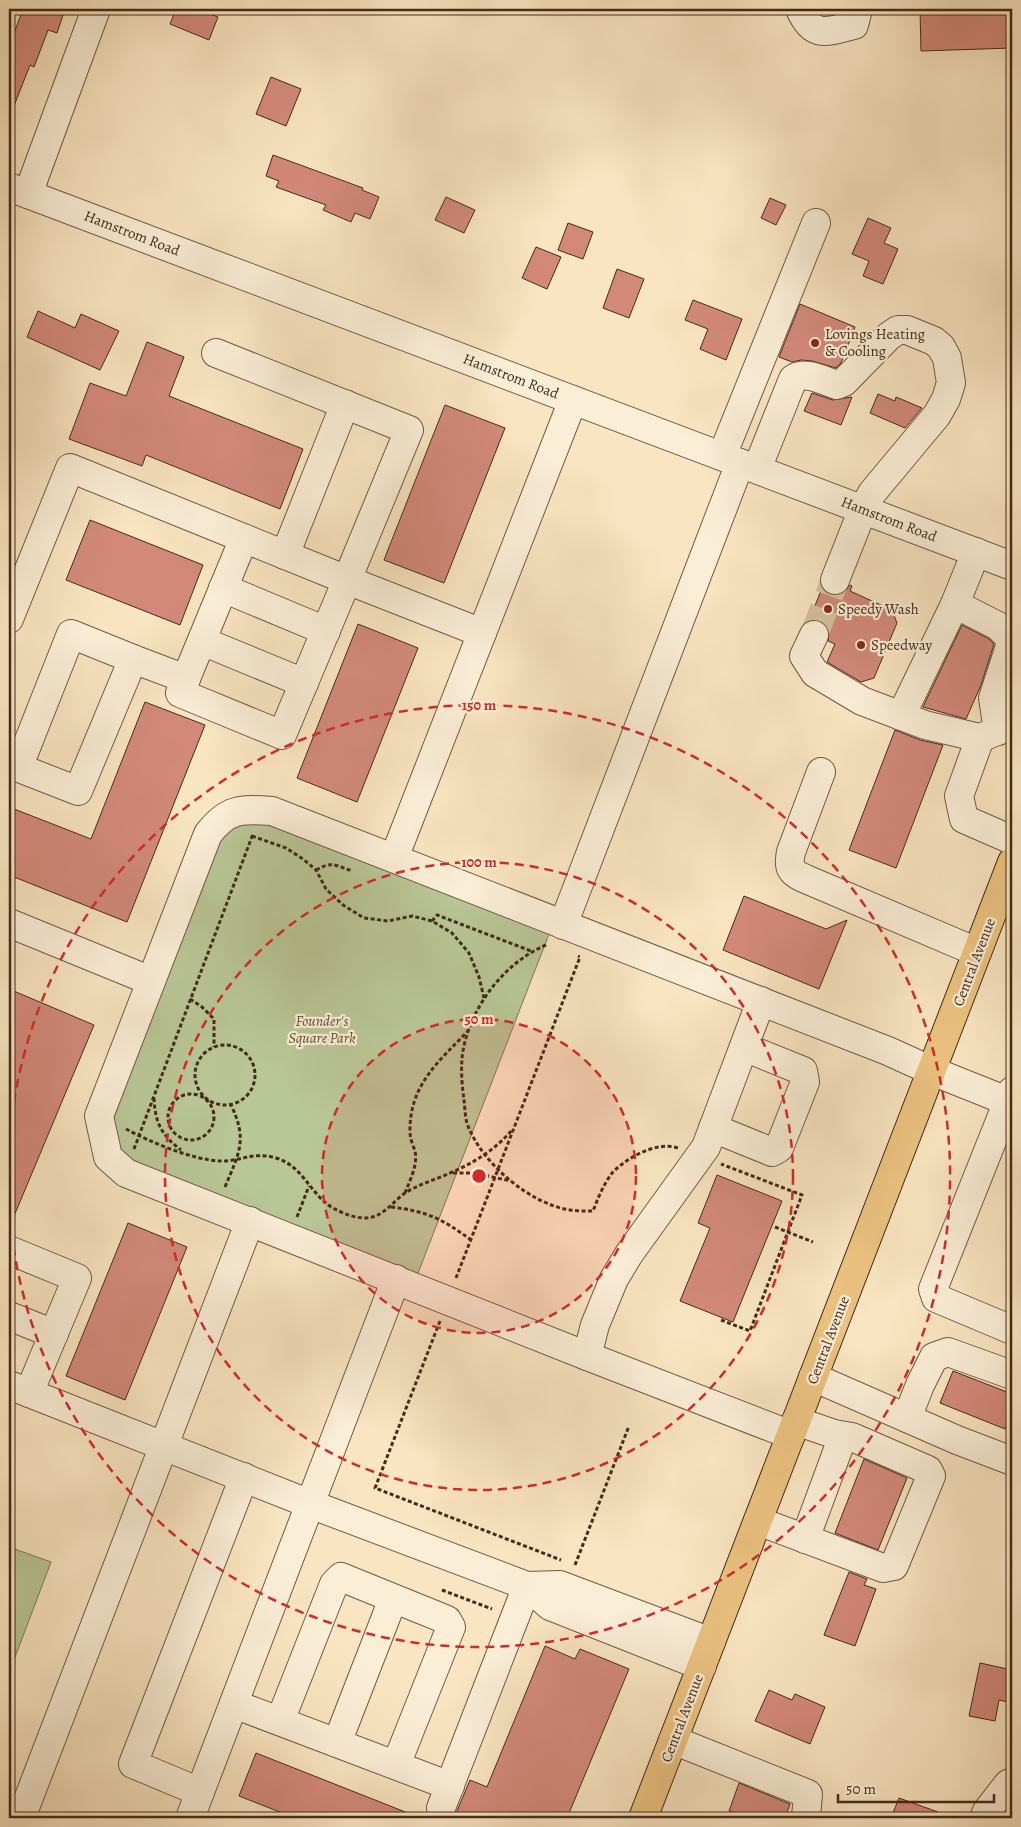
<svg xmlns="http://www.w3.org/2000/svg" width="1021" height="1827" font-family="Alegreya,serif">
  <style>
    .green { fill: #b9c696; stroke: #7e7857 }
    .building { fill: #d2897a; stroke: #432b18 }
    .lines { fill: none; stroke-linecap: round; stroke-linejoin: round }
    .minor-tunnel { stroke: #d5c09f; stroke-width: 28; stroke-dasharray: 28 14; stroke-linecap: butt }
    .minor-casing { stroke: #705a42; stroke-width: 30 }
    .major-casing { stroke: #432b18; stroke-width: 30 }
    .path { stroke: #432b18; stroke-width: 3; stroke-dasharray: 4 2.5; stroke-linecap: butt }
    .minor { stroke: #fbeed7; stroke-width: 28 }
    .major { stroke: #ecc280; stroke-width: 28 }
    .ring { fill: none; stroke: #d62828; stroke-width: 2.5; stroke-dasharray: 9 6 }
    .poi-dot { fill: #8f2418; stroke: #fbeed7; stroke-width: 2 }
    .labels { text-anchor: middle; stroke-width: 4.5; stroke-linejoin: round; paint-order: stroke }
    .street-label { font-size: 15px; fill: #432b18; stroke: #fbeed7 }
    .poi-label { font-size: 15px; fill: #432b18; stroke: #fbeed7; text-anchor: start }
    .park-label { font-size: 15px; font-style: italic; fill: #605238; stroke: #fbeed7 }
    .centre { fill: #d62828; stroke: #fbeed7; stroke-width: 2.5 }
    .ring-label { font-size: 15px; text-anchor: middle; font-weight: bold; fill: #d62828; stroke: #fbeed7; stroke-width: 4.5; stroke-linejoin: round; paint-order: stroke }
  </style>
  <rect width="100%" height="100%" fill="#f9e5c1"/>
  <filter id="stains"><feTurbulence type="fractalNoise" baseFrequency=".004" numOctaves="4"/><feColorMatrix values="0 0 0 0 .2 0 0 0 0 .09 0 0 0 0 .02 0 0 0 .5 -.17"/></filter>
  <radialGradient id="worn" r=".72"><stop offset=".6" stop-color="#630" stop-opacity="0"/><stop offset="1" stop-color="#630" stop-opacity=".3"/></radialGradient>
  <!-- green -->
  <g class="green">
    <path d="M242 809 554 921 413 1286 126 1173 102 1134 208 834Z"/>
    <path d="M9 1547 51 1562 9 1673Z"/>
  </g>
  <!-- building -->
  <g class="building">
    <path d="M23 9H65L57 33 48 30 34 67 30 65 10 116H9V47Z"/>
    <path d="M176 9H197L218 17 209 40 170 24Z"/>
    <path d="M920 9H1012V48L921 51Z"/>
    <path d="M271 77 301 89 286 126 256 114Z"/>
    <path d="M273 155 363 188 362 190 379 197 370 219 355 213 351 222 323 210 326 205 276 187 279 181 266 176Z"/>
    <path d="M446 197 475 210 464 233 435 220Z"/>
    <path d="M770 198 786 205 776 225 761 218Z"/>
    <path d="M868 218 891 228 884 243 898 249 883 284 863 276 869 261 852 254Z"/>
    <path d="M568 223 593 232 583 259 558 250Z"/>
    <path d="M536 247 561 257 547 289 522 278Z"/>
    <path d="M617 269 644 279 629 318 603 308Z"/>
    <path d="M693 300 742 319 726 360 700 349 708 329 685 320Z"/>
    <path d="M800 304 855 327 841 363 836 368 812 361 801 360 792 362 779 357Z"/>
    <path d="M38 311 75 328 81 314 119 331 100 370 27 337Z"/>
    <path d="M147 342 184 357 169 396 303 449 280 509 146 455 142 466 69 439 90 383 126 396Z"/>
    <path d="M812 393 833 400 852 397 841 425 804 411Z"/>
    <path d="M878 394 895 401 896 397 922 408 905 428 870 413Z"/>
    <path d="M445 405 505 428 444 583 384 560Z"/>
    <path d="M90 520 203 565 180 625 66 580Z"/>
    <path d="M850 585 852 586 850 591 892 610 897 623 874 678 861 682 827 662 835 644 828 641 829 633 827 626 820 621 813 619 809 621 822 588 829 594 837 595 844 592Z"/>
    <path d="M358 624 418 648 357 802 297 778Z"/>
    <path d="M962 625 989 639 994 644 981 685 966 719 923 707Z"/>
    <path d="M145 702 205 725 127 922 9 875V807L91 839Z"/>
    <path d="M895 730 920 740 943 745 896 868 849 850Z"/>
    <path d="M744 896 826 929 847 920 819 989 723 950Z"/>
    <path d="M9 989 94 1025 9 1228Z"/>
    <path d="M717 1175 782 1201 733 1322 680 1301 710 1228 698 1223Z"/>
    <path d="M128 1223 187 1247 125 1400 66 1376Z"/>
    <path d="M953 1371 1012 1394V1412L1005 1429 940 1403Z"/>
    <path d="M864 1459 907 1478 878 1550 835 1533Z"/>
    <path d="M849 1572 867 1579 864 1585 876 1589 855 1646 824 1635Z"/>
    <path d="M545 1646 575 1659 580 1649 629 1669 567 1818H454L470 1780 487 1787Z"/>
    <path d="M980 1663 1012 1670V1703L999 1700 995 1721 969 1716Z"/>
    <path d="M769 1690 792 1700 795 1694 825 1707 810 1744 755 1721Z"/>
    <path d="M256 1753 418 1817 417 1818H295L239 1796Z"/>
    <path d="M739 1783 790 1804 785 1818H749L729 1811Z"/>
    <path d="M899 1798 949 1816V1818H891Z"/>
  </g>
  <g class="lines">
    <!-- minor-tunnel -->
    <path class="minor-tunnel" d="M814 635 835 580"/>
    <!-- minor casing -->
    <g class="minor-casing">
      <g id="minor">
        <path d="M800 9C813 39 826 32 854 25L858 9"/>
        <path d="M9 187 1012 566"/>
        <path d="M28 194 96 9"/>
        <path d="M216 353 409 430 347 580 482 633"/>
        <path d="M722 456 816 223"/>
        <path d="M757 469 793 379C805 370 824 381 837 385L844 382 889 336 898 330H907L934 341 941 347 947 358 951 383 946 399 937 415 872 493 863 509 835 580"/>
        <path d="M976 552 955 604 998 626 1012 640 993 698 998 731"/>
        <path d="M285 555 345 404"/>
        <path d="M223 588 326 631"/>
        <path d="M9 619 70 468 347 580 282 735 180 693 244 538"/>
        <path d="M814 635 804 656 815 673 862 701 925 725 980 738"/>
        <path d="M202 641 304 683"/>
        <path d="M133 659 186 679"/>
        <path d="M901 716 955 604"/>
        <path d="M997 731 980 738 959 796 964 819 1012 840"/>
        <path d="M9 764 78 791 133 659 71 634 18 768"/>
        <path d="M821 772 791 852C787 870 792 873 808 880L977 952"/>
        <path d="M394 858 573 400"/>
        <path d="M9 923 151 981"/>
        <path d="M563 925 740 463"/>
        <path d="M1012 1091 933 1289 936 1298 1012 1330"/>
        <path d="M713 1128 772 1152 779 1148 805 1082 803 1071 744 1047"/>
        <path d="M9 1250 77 1278 29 1393"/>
        <path d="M9 1316 54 1334"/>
        <path d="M587 1356 595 1325 614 1279 629 1254 706 1147 761 1001"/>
        <path d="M813 1377 957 1440 1012 1461"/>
        <path d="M9 1385 310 1504 527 1586 441 1808"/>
        <path d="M907 1418 920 1385 934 1357 948 1352 1012 1375"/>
        <path d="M791 1435 587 1356 126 1173 108 1157 99 1116 208 834C228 808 241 809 272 811L888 1051 932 1071 1012 1103"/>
        <path d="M758 1521 883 1568 894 1566 931 1476 928 1470 852 1437 834 1434 796 1421"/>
        <path d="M805 1539 843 1436"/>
        <path d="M702 1666 550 1606 527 1586 560 1585 711 1642"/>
        <path d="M234 1704 450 1786"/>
        <path d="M280 1721 334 1584 341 1577 447 1620 451 1627 396 1765"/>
        <path d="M673 1740 808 1794 806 1818"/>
        <path d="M337 1743 393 1599"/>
        <path d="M200 1792 133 1764 244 1477"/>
        <path d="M21 1818 250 1221"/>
        <path d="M190 1818 396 1279"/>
        <path d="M984 1818 987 1811 1008 1784 1012 1782"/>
      </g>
    </g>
    <!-- major casing -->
    <g class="major-casing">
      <path id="major" d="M643 1818 1012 862"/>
    </g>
    <!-- path -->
    <g class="path">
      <path d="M252 836 286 848 303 859 316 870 326 889 343 905 364 918 388 921 412 916 432 921 452 933 469 953 479 977 484 998"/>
      <path d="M316 870C331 862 333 864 349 870L350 866"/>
      <path d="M432 921 437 915 531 951"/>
      <path d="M546 945C503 963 467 1011 462 1058 461 1071 462 1087 464 1100 465 1108 465 1119 468 1126 483 1164 530 1204 570 1210 577 1211 585 1211 593 1211 598 1198 604 1183 613 1172 628 1157 657 1141 678 1148"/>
      <path d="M190 999 202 1007 214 1019V1047"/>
      <circle cx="225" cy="1075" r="30"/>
      <circle cx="191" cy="1117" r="23"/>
      <path d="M154 1098C155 1122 161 1135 181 1150"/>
      <path d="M126 1129C150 1142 193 1160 220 1161 240 1162 252 1151 276 1158 305 1167 310 1196 335 1209 346 1215 360 1220 372 1217 385 1214 394 1201 405 1193 419 1184 435 1180 450 1173 474 1163 496 1149 512 1130"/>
      <path d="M134 1149 253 834"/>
      <path d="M453 1173H474L511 1181"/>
      <path d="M225 1187C239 1153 248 1140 231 1105"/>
      <path d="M405 1193C410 1180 418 1165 415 1151 413 1145 410 1139 410 1132 409 1086 438 1062 468 1031"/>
      <path d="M391 1207C426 1211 443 1219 471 1240"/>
      <path d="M297 1217 309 1186"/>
      <path d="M775 1227 813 1242"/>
      <path d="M456 1278 580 957 578 956"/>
      <path d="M721 1320 750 1331 802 1195 721 1164"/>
      <path d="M440 1321 375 1488 561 1560"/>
      <path d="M575 1565 629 1426"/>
      <path d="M442 1590 492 1609"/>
      <path d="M9 1734 12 1736"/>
    </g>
    <!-- minor -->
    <use href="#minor" class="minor"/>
    <!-- major -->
    <use href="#major" class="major"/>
  </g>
  <!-- distance rings -->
  <circle cx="479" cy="1176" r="157" fill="#d62828" fill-opacity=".12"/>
  <g class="ring">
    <circle cx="479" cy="1176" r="157"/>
    <circle cx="479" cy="1176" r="314"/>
    <path d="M9 1147A471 471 0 1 1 9 1205"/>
  </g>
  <!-- markers -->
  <g class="poi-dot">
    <circle cx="815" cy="343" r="5"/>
    <circle cx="828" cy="609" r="5"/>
    <circle cx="861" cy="645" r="5"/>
  </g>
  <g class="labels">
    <!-- street labels -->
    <g class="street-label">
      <text transform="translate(132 233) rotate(21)" y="5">Hamstrom Road</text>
      <text transform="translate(511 376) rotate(21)" y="5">Hamstrom Road</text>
      <text transform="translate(889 519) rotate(21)" y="5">Hamstrom Road</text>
      <text transform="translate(974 962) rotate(-69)" y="5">Central Avenue</text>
      <text transform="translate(828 1340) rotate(-69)" y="5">Central Avenue</text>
      <text transform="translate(682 1718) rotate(-69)" y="5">Central Avenue</text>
    </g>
    <!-- poi labels -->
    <g class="poi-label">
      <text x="825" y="339">Lovings Heating<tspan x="825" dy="17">&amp; Cooling</tspan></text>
      <text x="838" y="614">Speedy Wash</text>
      <text x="871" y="650">Speedway</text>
    </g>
    <!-- park labels -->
    <g class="park-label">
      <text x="322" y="1026">Founder's<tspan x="322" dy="17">Square Park</tspan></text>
    </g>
  </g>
  <circle cx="479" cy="1176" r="8" class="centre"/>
  <g class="ring-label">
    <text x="479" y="710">150 m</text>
    <text x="479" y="867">100 m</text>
    <text x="479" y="1024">50 m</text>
  </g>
  <!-- margin -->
  <rect width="1021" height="1827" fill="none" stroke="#f9e5c1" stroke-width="30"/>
  <rect x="10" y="10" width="1001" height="1807" fill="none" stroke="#432b18" stroke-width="2.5"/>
  <rect x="15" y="15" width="991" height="1797" fill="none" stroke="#432b18"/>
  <!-- scale -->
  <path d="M838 1794v8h156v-8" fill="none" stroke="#432b18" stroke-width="2.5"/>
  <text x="846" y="1794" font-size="15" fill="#432b18" stroke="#fbeed7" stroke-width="4" paint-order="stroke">50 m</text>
  <rect width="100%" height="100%" filter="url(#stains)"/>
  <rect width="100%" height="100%" fill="url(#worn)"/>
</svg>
